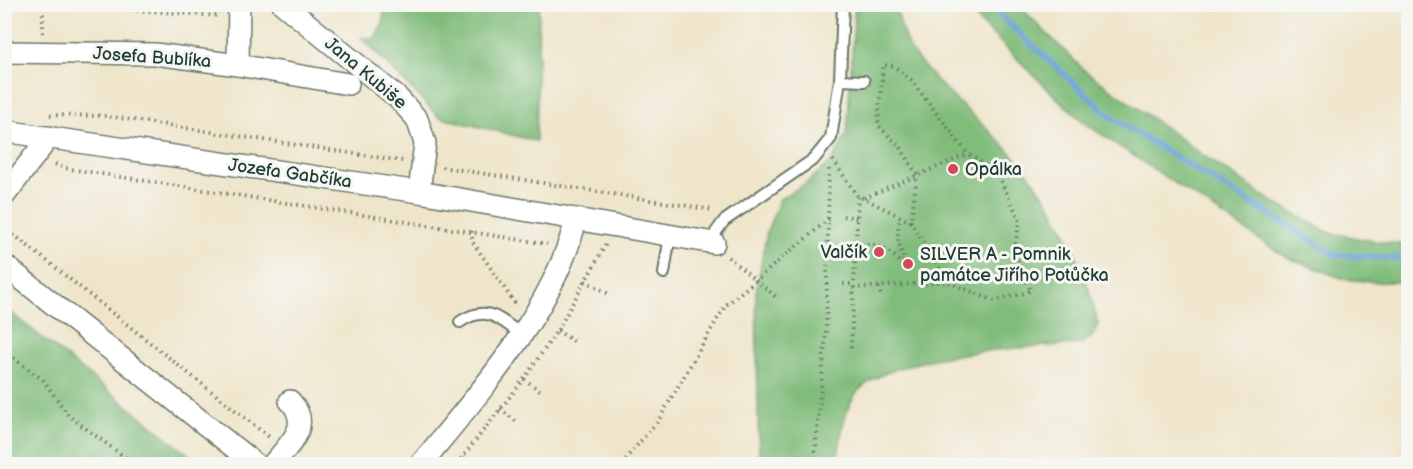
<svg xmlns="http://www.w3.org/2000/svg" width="1413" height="469" font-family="'Balsamiq Sans',sans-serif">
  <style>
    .forest { fill: #80bc7a; stroke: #507c57; stroke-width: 1.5 }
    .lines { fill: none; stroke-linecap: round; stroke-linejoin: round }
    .stream { stroke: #68a1d7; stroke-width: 6 }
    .service-casing { stroke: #687868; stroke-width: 14 }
    .minor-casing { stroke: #687868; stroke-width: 24 }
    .path { stroke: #687868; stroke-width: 4; stroke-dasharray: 1.5 4.5; stroke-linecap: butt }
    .service { stroke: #fff; stroke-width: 10 }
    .minor { stroke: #fff; stroke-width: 21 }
    .poi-dot { fill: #d1495b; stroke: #f6f6f2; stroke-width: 2 }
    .labels { text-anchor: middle; stroke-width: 6; stroke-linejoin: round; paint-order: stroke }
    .street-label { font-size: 18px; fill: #1f3d34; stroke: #f6f6f2 }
    .poi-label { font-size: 18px; fill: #1f3d34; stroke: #f6f6f2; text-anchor: start }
  </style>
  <rect width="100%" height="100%" fill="#f6f6f2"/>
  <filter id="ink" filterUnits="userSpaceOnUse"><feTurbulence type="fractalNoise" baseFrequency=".0167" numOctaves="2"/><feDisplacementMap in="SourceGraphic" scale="12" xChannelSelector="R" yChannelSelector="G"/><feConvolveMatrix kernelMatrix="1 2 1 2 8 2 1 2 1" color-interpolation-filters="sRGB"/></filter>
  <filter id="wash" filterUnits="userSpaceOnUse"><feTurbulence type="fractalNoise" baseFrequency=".008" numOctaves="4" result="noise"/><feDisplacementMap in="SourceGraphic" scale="24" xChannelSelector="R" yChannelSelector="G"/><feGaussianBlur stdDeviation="1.35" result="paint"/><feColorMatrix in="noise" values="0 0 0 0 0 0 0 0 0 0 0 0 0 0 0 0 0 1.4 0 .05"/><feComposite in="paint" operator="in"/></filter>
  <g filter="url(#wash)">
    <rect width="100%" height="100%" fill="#efe5ca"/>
    <!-- forest -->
    <g class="forest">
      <path d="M384 5H539L536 141 439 117 362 38 374 39 383 24Z"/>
      <path d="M855 5H896C899 20 903 39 912 52 939 89 981 120 1012 154 1054 200 1085 263 1098 324L1092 337 1080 344C1026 347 896 352 859 390 843 406 840 443 837 464H759L756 292 767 231 780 199 805 184 832 161 847 133Z"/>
      <path d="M963 5H1018L1084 70 1206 157 1273 202 1327 232 1372 241 1408 245V282H1377L1344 279 1286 257 1087 125 1059 100Z"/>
      <path d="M5 308 200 464H5Z"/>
    </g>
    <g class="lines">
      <!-- stream -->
      <path class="stream" d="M991 4 1006 21 1112 118 1336 255 1408 259"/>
    </g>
  </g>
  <g filter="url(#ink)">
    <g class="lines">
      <!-- service casing -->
      <g class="service-casing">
        <g id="service">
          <path d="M840 80 864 81"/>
          <path d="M714 243 716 232 724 221 814 159 831 138 840 80 843 4"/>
          <path d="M664 273 670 235"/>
          <path d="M460 322C487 304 499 319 521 334"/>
        </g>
      </g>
      <!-- minor casing -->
      <g class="minor-casing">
        <g id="minor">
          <path d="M283 4 398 98 417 119 425 143 419 192"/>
          <path d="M4 52 155 54 238 65 348 84"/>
          <path d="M238 65 239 4"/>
          <path d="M4 131 419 192 714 243"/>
          <path d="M4 196 49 137"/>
          <path d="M4 265 255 464"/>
          <path d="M273 464C289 444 313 426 290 401"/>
          <path d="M421 464C478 394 555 309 576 219"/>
        </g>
      </g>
      <!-- path -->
      <g class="path">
        <path d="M47 4 220 16"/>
        <path d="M43 33V4"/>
        <path d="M50 115 107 116 402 161"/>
        <path d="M833 160 858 197 863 198 911 222"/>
        <path d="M55 164 64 168 547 244"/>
        <path d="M442 167 713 210"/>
        <path d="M864 198 968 154"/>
        <path d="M843 216 857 218"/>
        <path d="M4 227 269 437"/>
        <path d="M472 231V241L516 305"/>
        <path d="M855 244C876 242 887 248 901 263L905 261C898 244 895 234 901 217"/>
        <path d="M728 257 776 297"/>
        <path d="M585 281 609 294"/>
        <path d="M843 284H854"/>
        <path d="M879 287 881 296"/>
        <path d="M853 288 948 282 995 301 1031 291 1014 251 1020 221 997 173 968 154 911 80 894 66 883 65 878 125 901 148 917 175 911 222 948 282"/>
        <path d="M557 331 577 343"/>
        <path d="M851 348 858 197"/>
        <path d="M4 351 43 380 69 416 134 464"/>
        <path d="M524 379 542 392"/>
        <path d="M500 409 518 423"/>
        <path d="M464 456 476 464"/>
        <path d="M457 464 524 379 557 331 606 244"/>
        <path d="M621 464 658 421 725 306 829 219"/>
        <path d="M814 464 826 333 829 166"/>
      </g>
      <!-- service -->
      <use href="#service" class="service"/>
      <!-- minor -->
      <use href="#minor" class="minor"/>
    </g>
  </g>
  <!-- markers -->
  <g class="poi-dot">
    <circle cx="953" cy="169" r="6"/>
    <circle cx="879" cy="252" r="6"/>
    <circle cx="908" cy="264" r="6"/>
  </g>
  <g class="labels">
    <!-- street labels -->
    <g class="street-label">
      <text transform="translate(152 57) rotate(4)" y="6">Josefa Bublíka</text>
      <text transform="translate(366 73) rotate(40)" y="6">Jana Kubiše</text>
      <text transform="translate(290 173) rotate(8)" y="6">Jozefa Gabčíka</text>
    </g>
    <!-- poi labels -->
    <g class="poi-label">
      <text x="965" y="175">Opálka</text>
      <text x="867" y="258" text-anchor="end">Valčík</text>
      <text x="920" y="260">SILVER A - Pomnik<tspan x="920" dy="21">památce Jiřího Potůčka</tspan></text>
    </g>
  </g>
  <!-- margin -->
  <rect width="1413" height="469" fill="none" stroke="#f6f6f2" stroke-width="24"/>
</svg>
